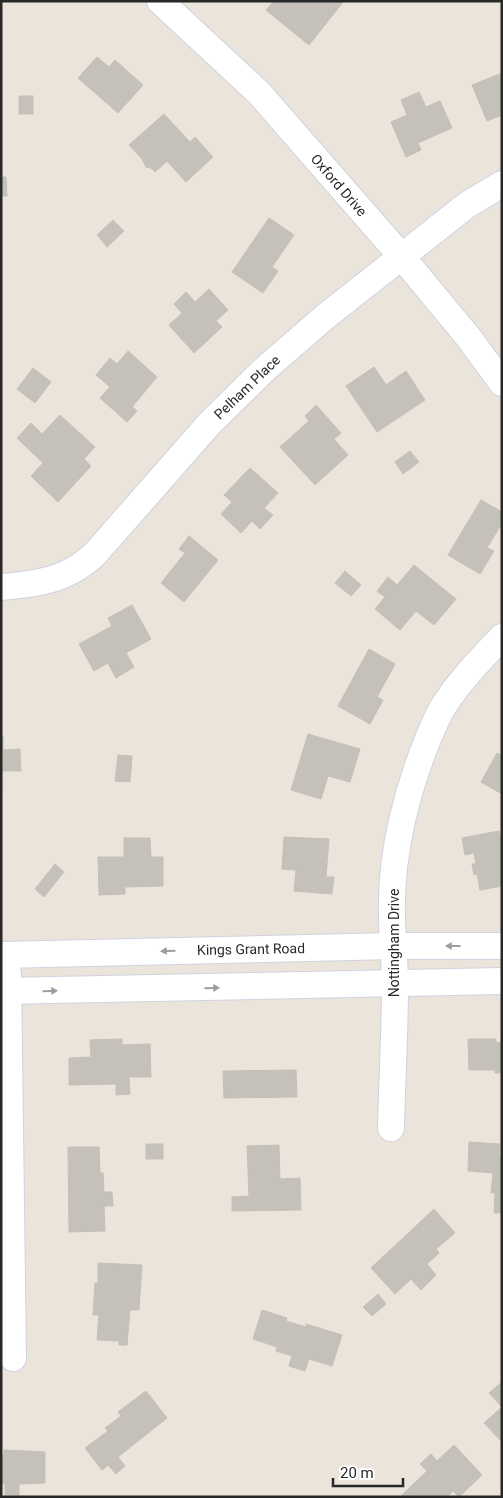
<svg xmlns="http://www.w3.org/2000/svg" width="503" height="1498" font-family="Roboto,sans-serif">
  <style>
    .building { fill: #c5c1ba; stroke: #c5c0b5 }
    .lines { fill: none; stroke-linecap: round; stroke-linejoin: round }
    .minor-casing { stroke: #d0d2e1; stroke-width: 28 }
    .minor { stroke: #fff; stroke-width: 26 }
    .oneway { fill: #9e9e9e }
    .labels { text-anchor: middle; stroke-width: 4; stroke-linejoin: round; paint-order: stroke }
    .street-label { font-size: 14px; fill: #282828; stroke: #fff }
  </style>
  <rect width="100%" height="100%" fill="#eae4db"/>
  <!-- building -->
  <g class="building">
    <path d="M274 1H344L309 45 266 10Z"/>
    <path d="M97 57 109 67 115 60 143 85 118 113 78 78Z"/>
    <path d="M502 73V115L487 121 472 85Z"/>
    <path d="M419 92 426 107 440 101 452 128 418 143 421 150 406 157 391 122 407 115 401 100Z"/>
    <rect x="19" y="96" width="14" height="18"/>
    <path d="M164 114 190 142 195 137 213 157 186 182 167 161 155 172 151 168 146 167 142 159 129 145Z"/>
    <path d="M1 177H6L7 196H1Z"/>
    <path d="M269 218 294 235 272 267 278 271 263 293 232 272Z"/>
    <path d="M113 220 124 231 107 247 97 235Z"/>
    <path d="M209 289 228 310 216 321 222 327 194 353 169 325 182 313 174 304 186 292 195 302Z"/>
    <path d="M128 351 157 377 132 407 137 411 127 422 100 398 110 387 96 375 110 358 117 364Z"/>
    <path d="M374 367 386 385 406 371 425 400 377 432 346 386Z"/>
    <path d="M33 368 51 382 35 403 17 389Z"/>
    <path d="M316 405 341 433 334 439 348 455 315 485 280 447 309 421 305 416Z"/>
    <path d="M60 415 95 447 84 459 91 466 58 502 31 476 43 463 17 438 31 423 42 434Z"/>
    <path d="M410 451 419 462 403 474 395 462Z"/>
    <path d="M250 468 278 493 264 508 273 515 260 529 252 521 241 533 221 514 232 502 224 495Z"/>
    <path d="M481 500 502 512V523L487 548 494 551 480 574 448 555Z"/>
    <path d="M189 536 218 560 184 602 161 583 185 553 179 549Z"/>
    <path d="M414 565 456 599 434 625 416 611 400 630 375 609 385 597 377 591 388 577 397 585Z"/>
    <path d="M345 571 361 585 351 596 335 583Z"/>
    <path d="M132 605 151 639 126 653 134 667 116 678 108 663 94 671 79 644 112 626 108 618Z"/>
    <path d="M369 649 395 664 377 697 383 700 370 724 338 706Z"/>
    <path d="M308 734 360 749 350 782 328 776 321 799 291 790Z"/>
    <path d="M1 736H3V750L20 749 21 771H2V794H1Z"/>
    <path d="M497 753 502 756V794L481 782Z"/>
    <path d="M118 755 132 756 130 782 115 781Z"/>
    <path d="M499 831 502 844V886L480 890 477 874 474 875 472 864H476L474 853 465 855 462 838Z"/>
    <path d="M284 837 329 839 326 877H334L332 894 294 891 296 870 282 869Z"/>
    <path d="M124 838H150L151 857H163V886L125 887V894L99 895 98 857H124Z"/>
    <path d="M55 864 64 872 44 897 35 889Z"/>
    <path d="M122 1039V1045L150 1044 151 1077H129L130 1094 116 1095V1084L69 1085V1058L91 1057 90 1040Z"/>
    <path d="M468 1039H496V1043L502 1042V1073H495V1070H469Z"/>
    <path d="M296 1070 297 1097 224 1098 223 1071Z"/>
    <path d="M469 1142 500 1144 499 1155H502V1213H494L495 1193H491L493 1173 468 1171Z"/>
    <rect x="146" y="1144" width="17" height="15"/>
    <path d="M279 1145 280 1179 300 1178 301 1210 232 1211V1197L249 1196 247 1146Z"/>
    <path d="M68 1147H99L100 1173H103L104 1192H112L113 1206H104L105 1231 69 1232Z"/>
    <path d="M434 1209 455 1233 436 1249 439 1253 427 1264 436 1275 421 1290 411 1279 395 1294 371 1268Z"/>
    <path d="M98 1263 142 1265 139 1310H130L127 1345H119V1341L97 1340 99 1315H93L95 1283H98Z"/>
    <path d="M378 1294 386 1304 372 1316 363 1307Z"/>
    <path d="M262 1310 287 1318 286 1321 306 1327V1324L342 1335 332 1366 309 1359 305 1371 289 1366 292 1356 276 1351 277 1347 253 1339Z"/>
    <path d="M502 1382V1407L489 1393Z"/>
    <path d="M146 1391 167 1418 118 1457 125 1466 116 1474 108 1465 102 1470 85 1448 108 1431 105 1428 121 1416 118 1412Z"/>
    <path d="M502 1407V1442L484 1423Z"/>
    <path d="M454 1445 482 1475 459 1497 453 1491 447 1497H400L427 1471 420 1464 431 1454 437 1461Z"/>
    <path d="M4 1450 45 1452V1483L19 1484V1495H5V1484H1V1455H4Z"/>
  </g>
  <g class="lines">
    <!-- minor casing -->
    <g class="minor-casing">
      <g id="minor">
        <path d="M160 1 259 93 402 257 469 338 502 383"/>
        <path d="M1 587C25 585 54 582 75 569 82 565 88 560 94 555L209 424 266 368 326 316 467 205 502 184"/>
        <path d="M1 955 394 946H502"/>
        <path d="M8 973 13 1358"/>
        <path d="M1 991 502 981"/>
        <path d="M391 1128C392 1080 395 1032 395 983 395 961 392 938 392 915 390 855 407 789 430 734 434 725 438 715 443 707 459 681 481 659 502 637"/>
      </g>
    </g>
    <!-- minor -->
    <use href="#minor" class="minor"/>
  </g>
  <!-- one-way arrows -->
  <defs><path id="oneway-solid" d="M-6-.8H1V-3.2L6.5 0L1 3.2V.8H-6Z" transform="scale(1.25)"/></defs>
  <g class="oneway">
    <use href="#oneway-solid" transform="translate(453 946) rotate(-180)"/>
    <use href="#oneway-solid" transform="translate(168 951) rotate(179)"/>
    <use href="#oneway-solid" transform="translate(212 988) rotate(-1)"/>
    <use href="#oneway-solid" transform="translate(50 991) rotate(-1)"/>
  </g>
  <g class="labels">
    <!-- street labels -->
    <g class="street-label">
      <text transform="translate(339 185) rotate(49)" y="5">Oxford Drive</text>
      <text transform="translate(247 387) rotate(-44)" y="5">Pelham Place</text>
      <text transform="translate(394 943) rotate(-90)" y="5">Nottingham Drive</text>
      <text transform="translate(251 949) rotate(-1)" y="5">Kings Grant Road</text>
    </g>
  </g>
  <!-- border -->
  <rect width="503" height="1498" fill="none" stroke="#282828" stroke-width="5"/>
  <!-- scale -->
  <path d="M333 1478v8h70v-8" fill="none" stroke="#282828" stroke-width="2.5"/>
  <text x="340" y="1478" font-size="15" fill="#282828" stroke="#ffffff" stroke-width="4" paint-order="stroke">20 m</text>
</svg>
